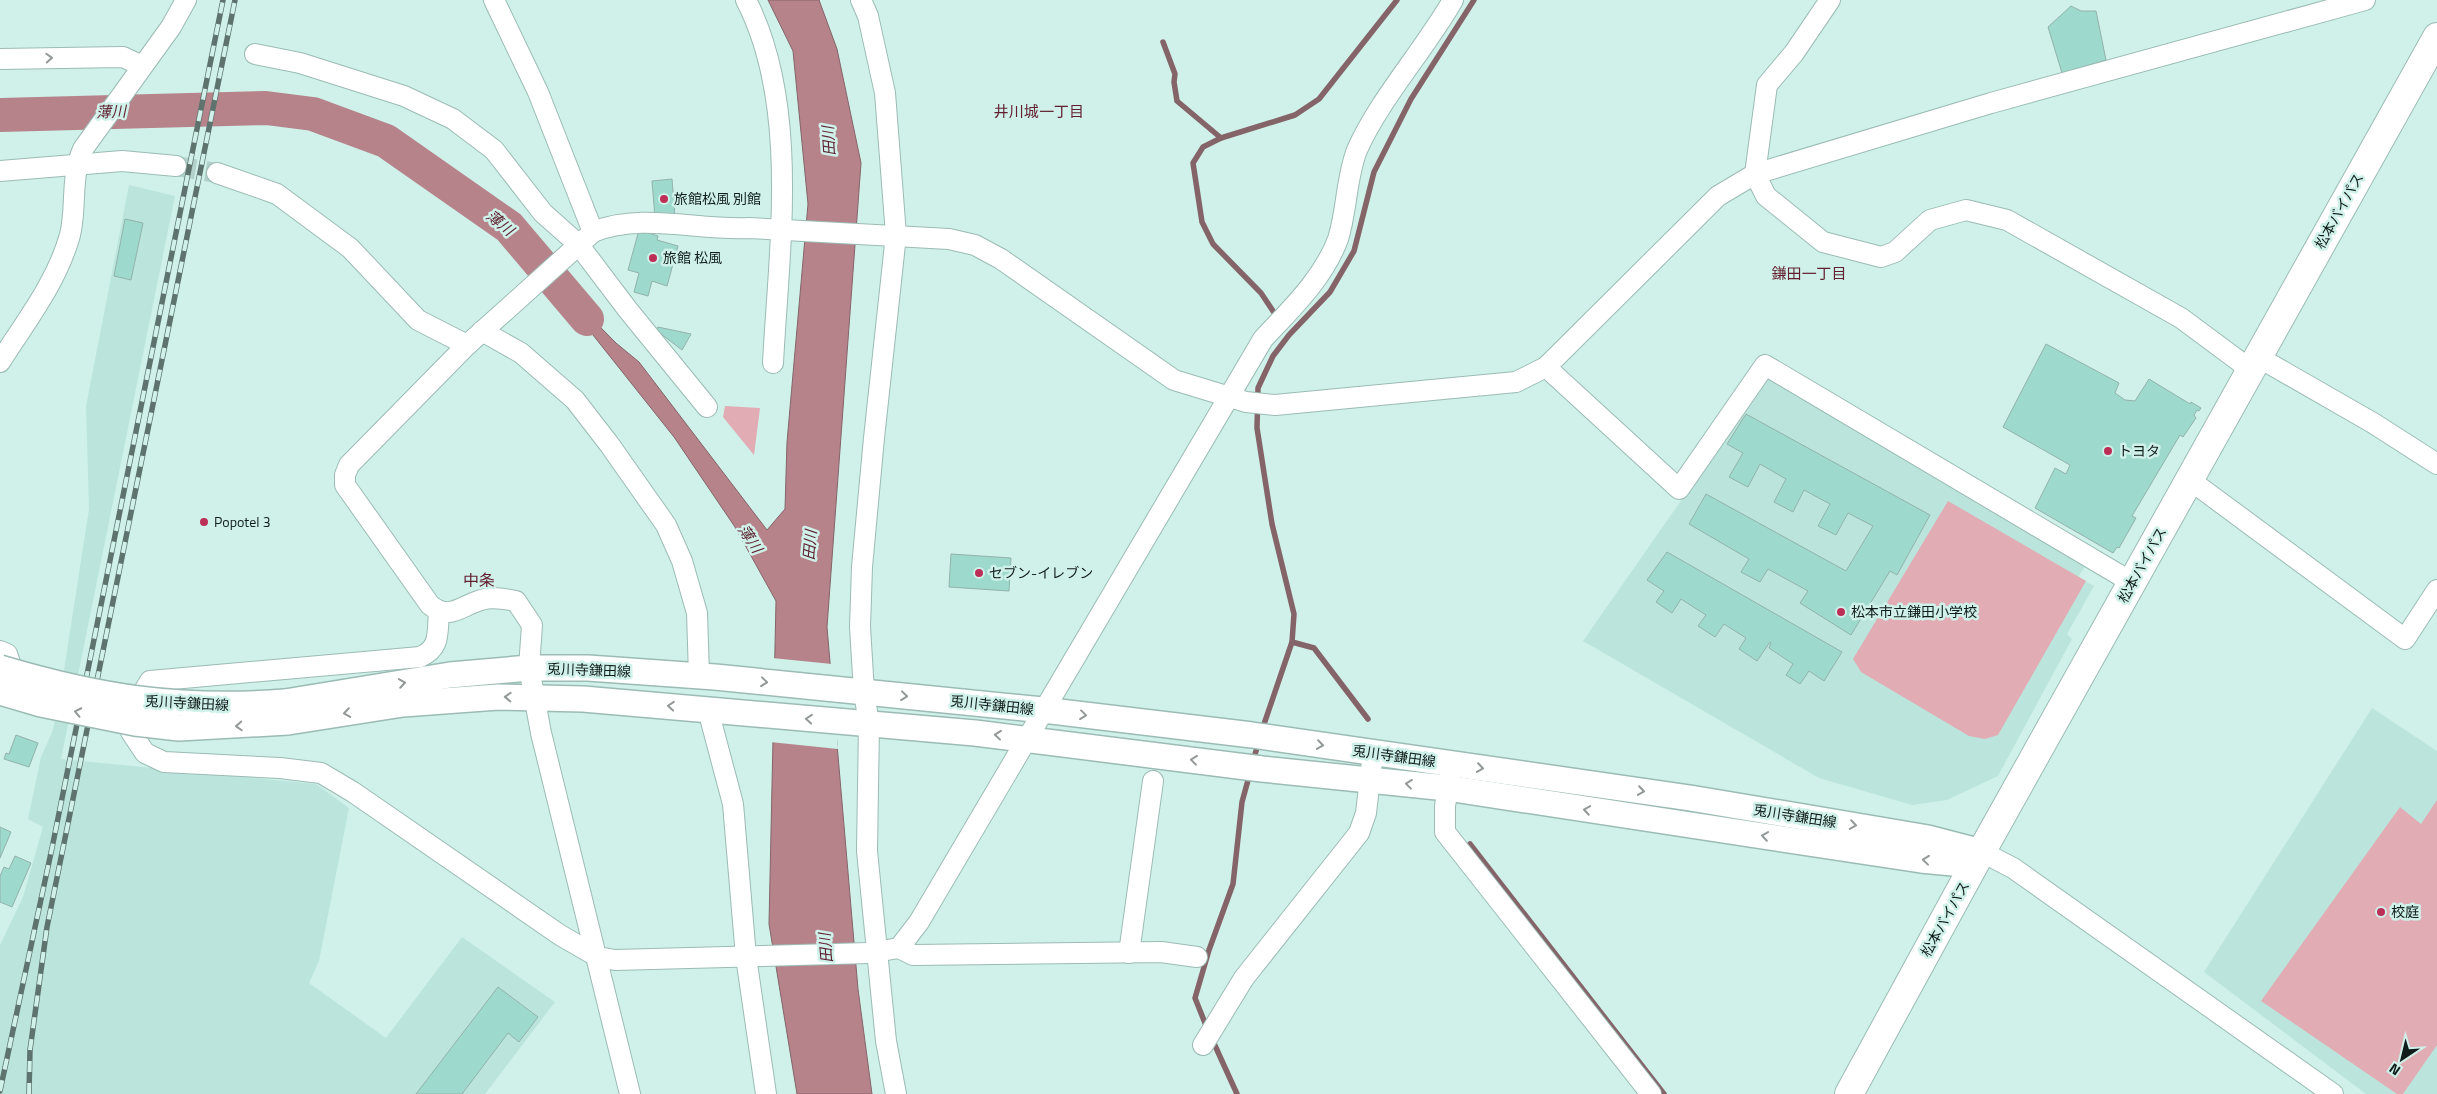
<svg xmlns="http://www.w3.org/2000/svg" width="2437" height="1094" font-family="'Titillium Web','Noto Sans JP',sans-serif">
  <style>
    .built { fill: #bbe5dc }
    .green { fill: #e1acb4 }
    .water { fill: #b6838b; stroke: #846469 }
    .pier { fill: #cff1e9 }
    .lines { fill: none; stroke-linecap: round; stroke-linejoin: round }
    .stream { stroke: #846469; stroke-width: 5.5 }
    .river { stroke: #b6838b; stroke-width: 34 }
    .building { fill: #9ed9cd; stroke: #92b2ab }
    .minor-tunnel { stroke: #b2d1ca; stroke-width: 20; stroke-dasharray: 20 10; stroke-linecap: butt }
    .minor-casing { stroke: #9bbbb4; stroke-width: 22 }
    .major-casing { stroke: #9bbbb4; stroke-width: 28 }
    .highway-casing { stroke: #9bbbb4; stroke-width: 30 }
    .minor { stroke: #fff; stroke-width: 20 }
    .major { stroke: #fff; stroke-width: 25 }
    .highway { stroke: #fff; stroke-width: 28 }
    .rail-casing { stroke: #5e736e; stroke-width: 5.5 }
    .rail { stroke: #cff1e9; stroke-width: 4; stroke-dasharray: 11; stroke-linecap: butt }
    .major-bridge-casing { stroke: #9bbbb4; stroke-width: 28; stroke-linecap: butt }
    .major-bridge { stroke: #fff; stroke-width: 25 }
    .oneway { stroke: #939998 }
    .poi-dot { fill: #bd2e57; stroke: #cff1e9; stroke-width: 2 }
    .labels { text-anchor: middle; stroke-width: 5; stroke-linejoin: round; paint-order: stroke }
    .poi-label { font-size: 14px; fill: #101c1a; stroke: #cff1e9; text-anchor: start }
    .street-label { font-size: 14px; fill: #101c1a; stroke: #cff1e9 }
    .water-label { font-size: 15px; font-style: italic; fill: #5d1e2d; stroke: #cff1e9 }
    .neighbourhood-label { font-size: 15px; fill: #621d2e; stroke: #cff1e9 }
    .quarter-label { font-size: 16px; fill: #621d2e; stroke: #cff1e9 }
  </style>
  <rect width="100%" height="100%" fill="#cff1e9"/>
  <!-- built -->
  <g class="built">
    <path d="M129 185 175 196 61 759 316 784 349 808 319 961 309 983 386 1038 462 937 555 1002 485 1094H0V945L23 897 43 827 28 819 41 757 53 730 64 670 89 509 86 406Z"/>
    <path d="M1768 376 2089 560 2078 577 2094 586 2067 634 2072 639 1998 776 1947 800 1912 805 1819 778 1583 641Z"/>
    <path d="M2372 708 2437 751V1094H2366L2204 972Z"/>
  </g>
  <!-- green -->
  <g class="green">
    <path d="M725 406 760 408 754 455 723 417Z"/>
    <path d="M1948 501 2086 581 1998 735 1985 739 1969 736 1861 672 1853 659Z"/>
    <path d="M2437 800V1045L2403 1094H2397L2261 1001 2400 807 2421 824Z"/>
  </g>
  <!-- water -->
  <path class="water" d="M768 0H819L837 49 861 163 827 627 858 989 872 1094H797L769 924 776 601 735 527 674 437 531 257 616 343 639 362 767 530 785 509 787 442 808 204 793 51Z"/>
  <!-- pier -->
  <path class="pier" d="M772 658 832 664 838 749 770 742Z"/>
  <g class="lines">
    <!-- stream -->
    <g class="stream">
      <path d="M1163 42 1175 74 1174 82 1177 101 1221 138"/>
      <path d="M1277 317 1261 293 1213 244 1202 222 1193 163 1203 147 1221 138 1295 115 1319 99 1397 0"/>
      <path d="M1292 642 1314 648 1368 719"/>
      <path d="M1262 730 1292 642 1294 614 1272 524 1257 428 1258 388 1273 356 1289 335 1330 292 1354 251 1374 172 1411 99 1474 0"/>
      <path d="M1253 761 1259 741"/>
      <path d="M1470 844 1664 1094"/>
      <path d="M1207 1028 1195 998 1209 950 1233 884 1242 802 1250 773"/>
      <path d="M1212 1039 1237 1094"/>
    </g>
    <!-- river -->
    <path class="river" d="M0 115 266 108 313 114 386 141 509 227 587 319"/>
  </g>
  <!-- building -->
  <g class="building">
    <path d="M2071 6 2081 11H2096L2106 60 2062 73 2048 27Z"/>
    <path d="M672 179 675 217 655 218 652 181Z"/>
    <path d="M125 219 143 223 131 280 114 276Z"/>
    <path d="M639 230 658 236 657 240 678 246 667 286 652 281 648 296 634 292 639 273 628 270Z"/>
    <path d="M658 327 691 334 682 350 656 330Z"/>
    <path d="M2046 344 2119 383 2115 393 2125 400 2135 401 2149 379 2190 404 2191 402 2201 408 2199 411 2197 410 2194 415 2196 418 2183 437 2180 435 2132 516 2136 518 2119 548 2117 547 2113 553 2035 508 2055 468 2066 474 2070 465 2003 427Z"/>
    <path d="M1746 414 1930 515 1897 575 1890 571 1851 635 1800 603 1808 591 1768 569 1760 582 1741 572 1749 559 1689 524 1706 494 1846 571 1873 526 1848 513 1836 535 1818 526 1830 504 1804 490 1793 512 1774 502 1786 479 1760 464 1748 487 1729 477 1743 453 1727 444Z"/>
    <path d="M1667 552 1842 652 1824 681 1809 671 1800 684 1786 675 1793 664 1769 648 1771 643 1770 642 1757 661 1739 649 1746 638 1724 624 1715 637 1698 626 1706 615 1681 599 1672 613 1656 602 1664 591 1647 580Z"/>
    <path d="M951 554 1011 558 1009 591 949 587Z"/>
    <path d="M16 735 38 743 29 767 4 759 6 753 9 754Z"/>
    <path d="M0 827 11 832 0 858Z"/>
    <path d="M15 856 31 863 12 907 0 902V876L4 867 9 869Z"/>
    <path d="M498 987 538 1017 519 1042 508 1033 462 1094H416Z"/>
  </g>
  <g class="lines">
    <!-- minor-tunnel -->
    <path class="minor-tunnel" d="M176 166 217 173"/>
    <!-- minor casing -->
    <g class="minor-casing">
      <g id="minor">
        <path d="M494 0 538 92 593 232"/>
        <path d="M746 0C800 105 779 248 773 363"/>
        <path d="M861 0 868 16 885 93 896 235 874 438 862 567 860 627 864 692 869 724 867 851 886 1041 896 1094"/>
        <path d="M1830 0 1794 53 1767 85 1755 174 1766 196 1823 242 1881 257 1895 252 1930 220 1966 210 2007 220 2181 318 2251 370"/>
        <path d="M255 54 300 63 404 96 453 119 494 150 543 213 578 244 628 310 707 407"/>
        <path d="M0 59 123 57 142 66"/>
        <path d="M0 171 122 161 176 166"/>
        <path d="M217 173 277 194 350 248 418 320 467 345"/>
        <path d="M482 331 521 353 575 400 609 444 666 525 682 561 697 613 699 675"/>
        <path d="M2258 357 2373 423 2437 464"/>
        <path d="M0 362C26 321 57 282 70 235 77 206 70 178 83 149L171 27 186 0"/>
        <path d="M1546 367 1679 489 1765 365 2133 583"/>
        <path d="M2190 480 2405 639 2437 590"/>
        <path d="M439 612C437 633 441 648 420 657L150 681 132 711 131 732 145 753 164 762 280 768 321 773 353 792 560 935 598 957 615 960 869 953 899 948 913 955 1161 952 1197 957"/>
        <path d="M0 651 7 654 10 663 5 683"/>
        <path d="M708 710 733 804 746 957 766 1094"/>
        <path d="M1450 773 1445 806V832L1651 1094"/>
        <path d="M1982 852 2013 868 2333 1094"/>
        <path d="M899 948 919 922 1263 339C1291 309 1323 279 1338 239 1347 211 1346 178 1357 150 1379 100 1425 49 1453 0"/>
        <path d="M1129 953 1153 781"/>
        <path d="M1203 1045 1244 978 1359 833 1366 813 1373 753"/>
        <path d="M630 1094 541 733 529 668 532 625 516 601C505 599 492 596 481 600 460 606 450 621 430 605L345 485V475L349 465 467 345 593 232C642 212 698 231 749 228L949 239 975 245 1001 259 1174 380 1246 402 1275 405 1516 382 1546 367 1718 196 1755 174 1991 103 2365 0"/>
      </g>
    </g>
    <!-- major casing -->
    <g class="major-casing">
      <g id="major">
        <path d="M285 702 450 675 529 668H588L715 677 1043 710 1252 735 1690 798 1928 838 1982 852"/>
        <path d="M288 722 403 704 498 697 583 699 975 733 1262 769 1447 788 1921 860 1974 865"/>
      </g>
    </g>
    <!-- highway casing -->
    <g class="highway-casing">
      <path id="highway" d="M1849 1094 1974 865 2437 37"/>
    </g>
    <!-- minor -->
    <use href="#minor" class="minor"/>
    <!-- major -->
    <use href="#major" class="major"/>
    <!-- highway -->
    <use href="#highway" class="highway"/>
    <!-- rail casing -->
    <g class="rail-casing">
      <g id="rail">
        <path d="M0 1091 52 848 223 0"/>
        <path d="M29 1094 30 1050 47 927 235 0"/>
      </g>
    </g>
    <!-- rail -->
    <use href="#rail" class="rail"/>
    <!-- major-bridge casing -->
    <g class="major-bridge-casing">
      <g id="major-bridge">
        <path d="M0 668C100 698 180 710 285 702"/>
        <path d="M0 692 41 704 135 723 179 728 288 722"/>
      </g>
    </g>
    <!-- major-bridge -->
    <use href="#major-bridge" class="major-bridge"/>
  </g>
  <!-- one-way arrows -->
  <defs><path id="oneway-chevron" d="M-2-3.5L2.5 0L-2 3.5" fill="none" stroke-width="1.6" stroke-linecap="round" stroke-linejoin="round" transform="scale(1.25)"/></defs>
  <g class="oneway">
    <use href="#oneway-chevron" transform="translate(49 58) rotate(-3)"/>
    <use href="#oneway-chevron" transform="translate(764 682) rotate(6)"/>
    <use href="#oneway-chevron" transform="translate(402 683) rotate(-9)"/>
    <use href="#oneway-chevron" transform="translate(904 696) rotate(6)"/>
    <use href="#oneway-chevron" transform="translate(508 697) rotate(-178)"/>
    <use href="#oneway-chevron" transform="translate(671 706) rotate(-175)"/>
    <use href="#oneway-chevron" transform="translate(78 712) rotate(-168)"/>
    <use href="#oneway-chevron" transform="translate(347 713) rotate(171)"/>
    <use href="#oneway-chevron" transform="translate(1083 715) rotate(7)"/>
    <use href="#oneway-chevron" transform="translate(809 719) rotate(-175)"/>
    <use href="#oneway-chevron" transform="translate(239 726) rotate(177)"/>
    <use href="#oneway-chevron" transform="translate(998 735) rotate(-174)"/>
    <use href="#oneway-chevron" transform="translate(1320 745) rotate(8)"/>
    <use href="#oneway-chevron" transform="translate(1194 760) rotate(-173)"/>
    <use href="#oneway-chevron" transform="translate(1480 768) rotate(8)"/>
    <use href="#oneway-chevron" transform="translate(1409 784) rotate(-173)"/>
    <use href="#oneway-chevron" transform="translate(1641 791) rotate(8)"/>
    <use href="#oneway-chevron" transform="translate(1587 810) rotate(-171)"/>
    <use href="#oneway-chevron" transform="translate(1853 825) rotate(9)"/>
    <use href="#oneway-chevron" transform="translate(1765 836) rotate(-172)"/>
    <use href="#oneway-chevron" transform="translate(1926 860) rotate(-174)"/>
  </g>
  <!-- markers -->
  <g class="poi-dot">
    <circle cx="664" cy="199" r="5"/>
    <circle cx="653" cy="258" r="5"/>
    <circle cx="2108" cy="451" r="5"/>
    <circle cx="204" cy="522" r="5"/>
    <circle cx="979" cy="573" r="5"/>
    <circle cx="1841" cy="612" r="5"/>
    <circle cx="2381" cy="912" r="5"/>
  </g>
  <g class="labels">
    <!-- poi labels -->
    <g class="poi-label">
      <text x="674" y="204">旅館松風 別館</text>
      <text x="663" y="263">旅館 松風</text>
      <text x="2118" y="456">トヨタ</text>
      <text x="214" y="527">Popotel 3</text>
      <text x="989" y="578">セブン-イレブン</text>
      <text x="1851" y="617">松本市立鎌田小学校</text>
      <text x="2391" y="917">校庭</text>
    </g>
    <!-- street labels -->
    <g class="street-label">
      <text transform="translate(2339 211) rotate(-61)" y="5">松本バイパス</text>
      <text transform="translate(2142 565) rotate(-61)" y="5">松本バイパス</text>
      <text transform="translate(589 670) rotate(2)" y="5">兎川寺鎌田線</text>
      <text transform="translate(187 703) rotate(3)" y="5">兎川寺鎌田線</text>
      <text transform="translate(992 705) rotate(6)" y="5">兎川寺鎌田線</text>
      <text transform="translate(1394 756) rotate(8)" y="5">兎川寺鎌田線</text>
      <text transform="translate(1795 816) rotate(9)" y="5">兎川寺鎌田線</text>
      <text transform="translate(1945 919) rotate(-61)" y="5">松本バイパス</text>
    </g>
    <!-- water labels -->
    <g class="water-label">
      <text transform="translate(111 112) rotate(-2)" y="5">薄川</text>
      <text transform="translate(829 141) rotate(-94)" y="5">田川</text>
      <text transform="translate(500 223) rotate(39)" y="5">薄川</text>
      <text transform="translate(750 539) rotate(56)" y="5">薄川</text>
      <text transform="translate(810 545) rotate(-85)" y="5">田川</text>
      <text transform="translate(826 948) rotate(-95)" y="5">田川</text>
    </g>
    <!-- neighbourhood labels -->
    <g class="neighbourhood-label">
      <text x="1039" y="117">井川城一丁目</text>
      <text x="1809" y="279">鎌田一丁目</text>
    </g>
    <!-- quarter labels -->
    <g class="quarter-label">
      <text x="479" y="586">中条</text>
    </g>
  </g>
  <!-- north arrow -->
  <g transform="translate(2402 1059) rotate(215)" stroke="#cff1e9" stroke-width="4" paint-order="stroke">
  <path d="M0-4L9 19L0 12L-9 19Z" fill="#101c1a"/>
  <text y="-8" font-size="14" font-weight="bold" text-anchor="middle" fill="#101c1a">N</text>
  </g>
</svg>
